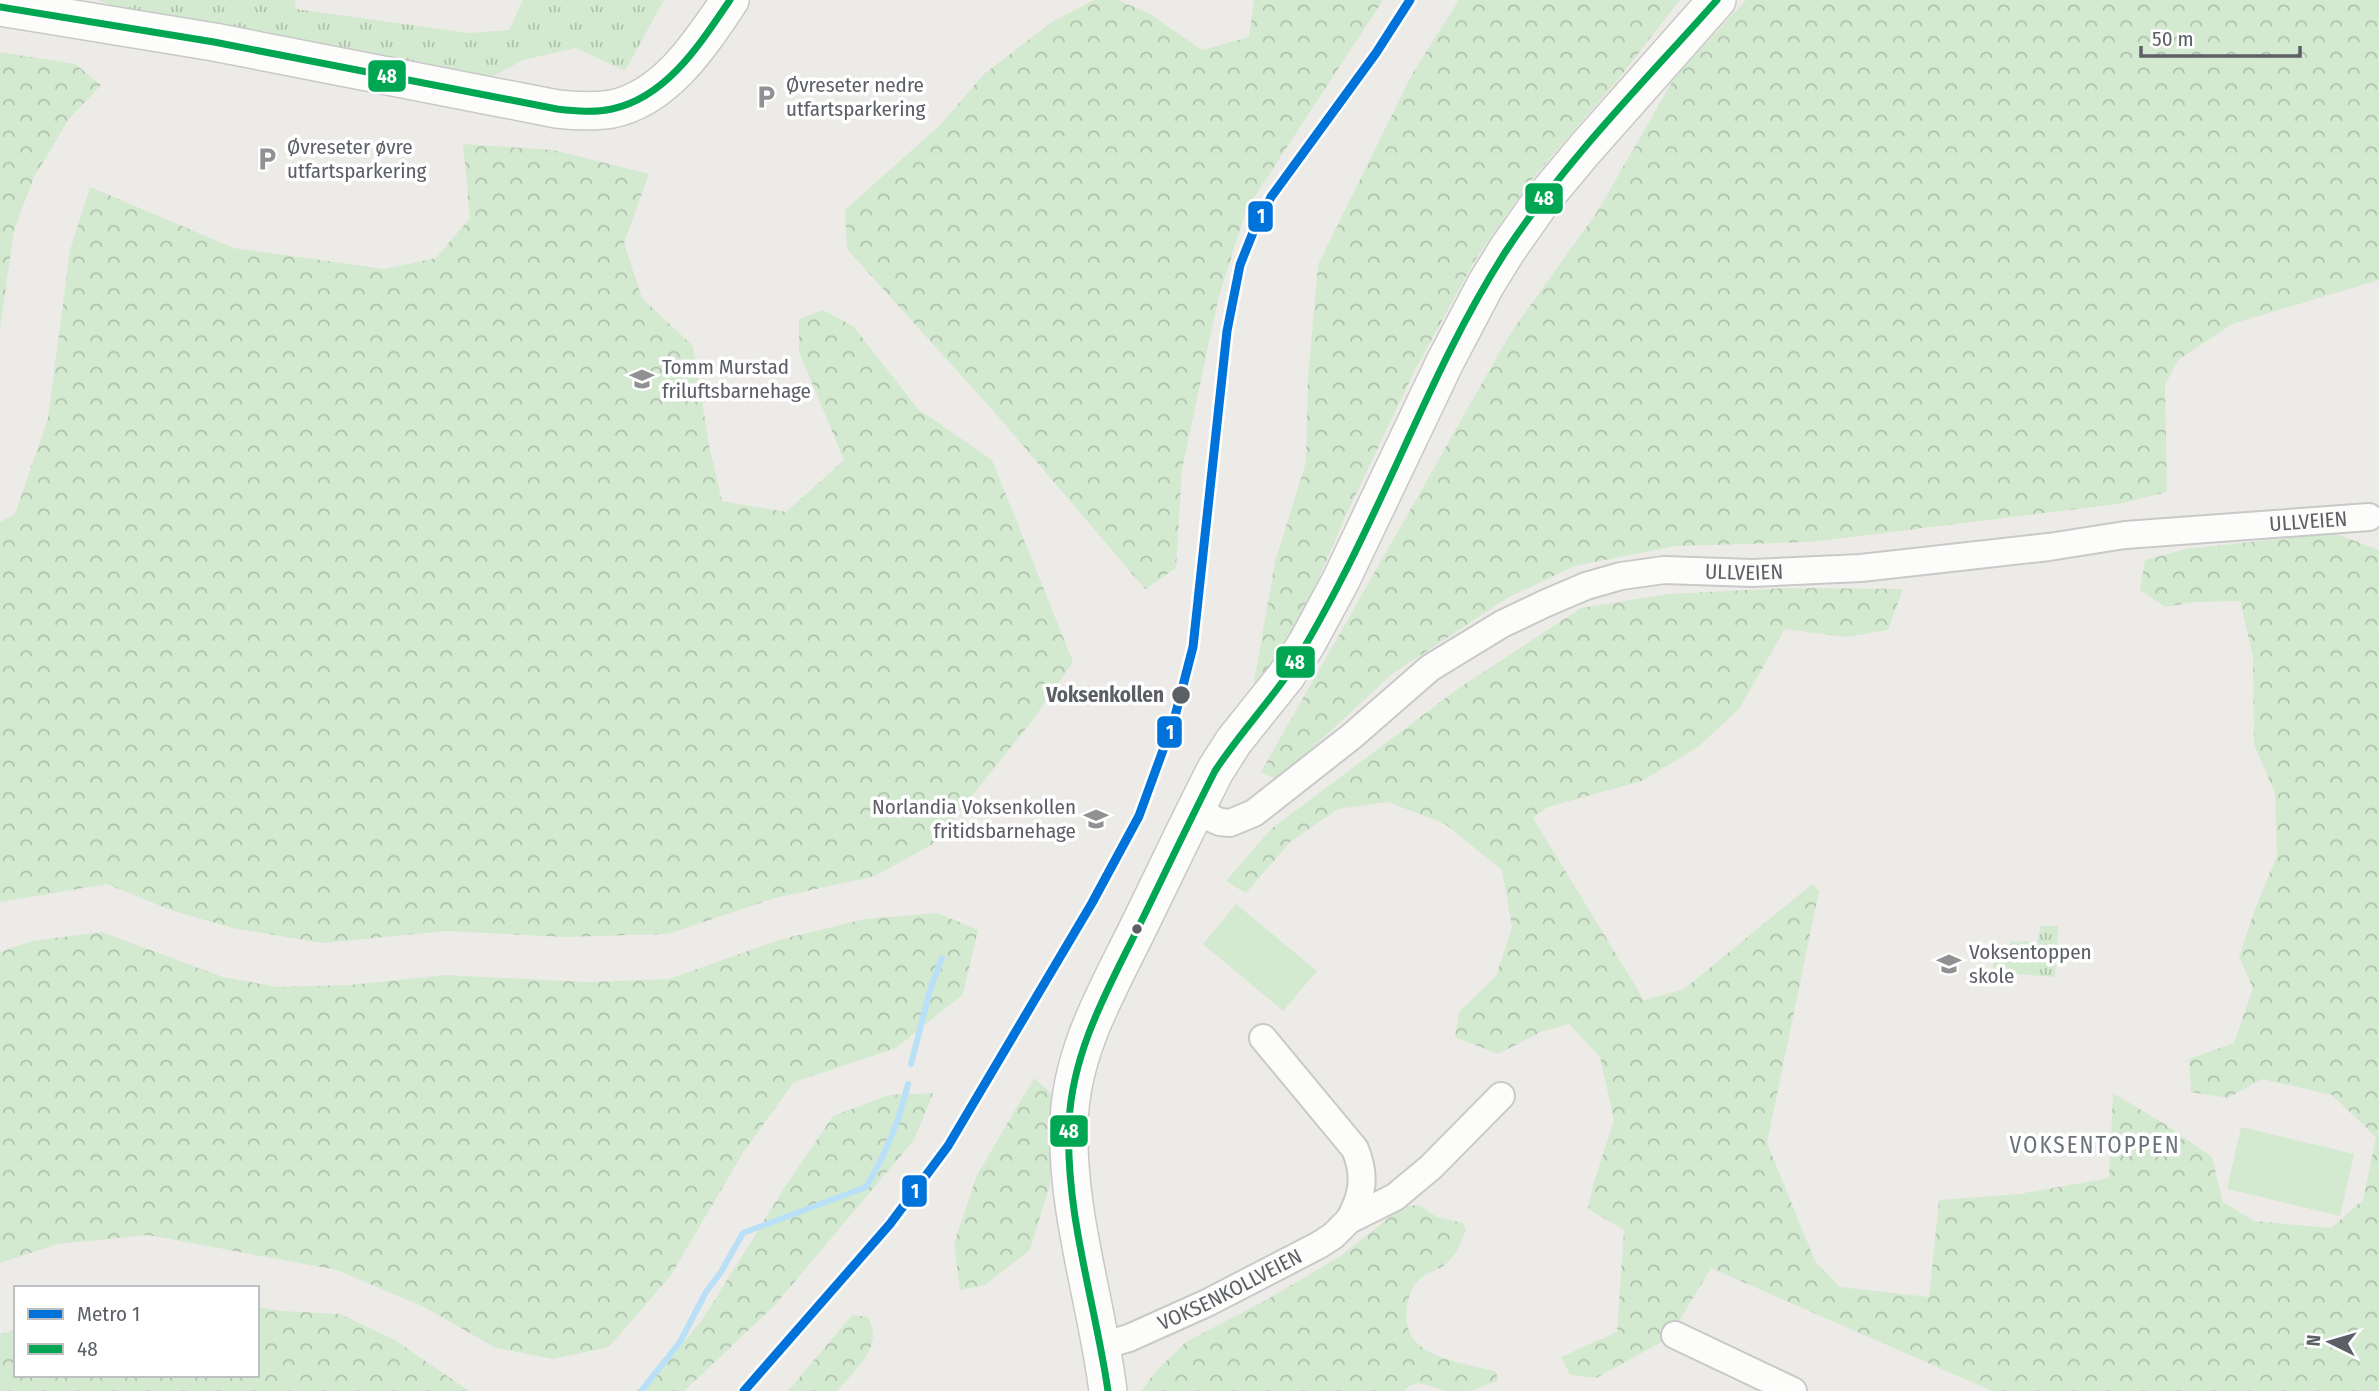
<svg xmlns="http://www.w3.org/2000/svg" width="2379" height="1391" font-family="'Fira Sans Condensed',sans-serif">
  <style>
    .grass { fill: #d4ead0 }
    .forest { fill: url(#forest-crowns) }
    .park { fill: url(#park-tufts) }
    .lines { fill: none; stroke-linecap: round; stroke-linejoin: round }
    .stream { stroke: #bae0f8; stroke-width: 6 }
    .street-casing { stroke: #c9c9c9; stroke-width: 30 }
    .secondary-casing { stroke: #c8c8c8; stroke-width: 40 }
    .street { stroke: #fcfcfb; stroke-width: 26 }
    .secondary { stroke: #fcfcfb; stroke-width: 37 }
    .bus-1-casing { stroke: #fff; stroke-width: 12 }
    .bus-1 { stroke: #00a651; stroke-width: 7 }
    .metro-1-casing { stroke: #fff; stroke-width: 14 }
    .metro-1 { stroke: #0073db; stroke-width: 9 }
    .stop-dot { fill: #5c6066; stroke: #fff; stroke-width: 2.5 }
    .labels { text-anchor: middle; stroke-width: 7; stroke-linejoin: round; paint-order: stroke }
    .poi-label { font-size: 21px; fill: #5c6066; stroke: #fff; text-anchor: start }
    .street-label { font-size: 21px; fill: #5c6066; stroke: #fff }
    .stop-label { font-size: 21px; font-weight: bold; fill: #5c6066; stroke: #fff; text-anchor: end }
    .neighbourhood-label { font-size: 23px; letter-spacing: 2px; fill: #6d7378; stroke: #fff }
    .line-badge { stroke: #fff; stroke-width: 2.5 }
    .badge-label { font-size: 19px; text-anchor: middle; font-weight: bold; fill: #fff }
  </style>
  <defs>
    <pattern id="forest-crowns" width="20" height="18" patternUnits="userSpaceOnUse" patternTransform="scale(1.75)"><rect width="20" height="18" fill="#d4ead0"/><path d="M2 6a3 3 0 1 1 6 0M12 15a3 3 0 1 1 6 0" fill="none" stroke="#afc1ad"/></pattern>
    <pattern id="park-tufts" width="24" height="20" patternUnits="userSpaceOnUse" patternTransform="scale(1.75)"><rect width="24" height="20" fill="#d4ead0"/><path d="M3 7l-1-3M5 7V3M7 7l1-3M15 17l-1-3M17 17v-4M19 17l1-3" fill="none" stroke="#afc1ad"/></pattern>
  </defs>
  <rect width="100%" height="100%" fill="#edebe7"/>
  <!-- grass -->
  <g class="grass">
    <path d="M1236 904 1317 971 1283 1011 1203 944Z"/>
    <path d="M2241 1127 2354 1154 2340 1216 2227 1189Z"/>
  </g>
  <!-- forest -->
  <g class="forest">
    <path d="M1094 0H1118L1150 14 1202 50 1249 37 1254 0H1383L1246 210 1218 300 1182 469 1176 568 1145 589 996 414 847 249 845 210 941 124 984 74 1052 22Z"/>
    <path d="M1459 0H1680L1616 82 1532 179 1475 260 1415 370 1345 517 1267 699 1254 682 1275 562 1306 462 1308 377 1318 265 1412 74Z"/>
    <path d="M1746 0H2379V280L2232 324 2178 360 2165 385 2167 492 2118 504 1810 542 1676 546 1575 566 1509 597 1392 674 1278 780 1261 772 1510 334 1597 212 1675 77Z"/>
    <path d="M0 52 75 64 101 85 69 119 34 177 14 230 0 329Z"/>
    <path d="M463 144 553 150 649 174 624 243 642 298 693 346 709 445 722 501 786 512 844 460 799 352V319L823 310 853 326 918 409 992 460 1073 662 1032 721 933 844 875 876 775 898 668 934 565 937 446 931 322 943 233 928 173 911 107 884 0 902V522L15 514 48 418 70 250 90 187 234 248 385 269 436 258 470 218Z"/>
    <path d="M2334 533 2379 550V1391H1992L1711 1268 1669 1338 1596 1378 1570 1375 1561 1357 1617 1332 1624 1230 1588 1209 1594 1182 1614 1120 1600 1057 1569 1024 1541 1032 1498 1054 1455 1037 1459 1012 1496 976 1512 927 1502 870 1445 824 1388 802 1338 809 1290 842 1246 893 1226 881 1271 829 1459 688 1581 608 1667 594 1790 588 1903 589 1888 630 1846 637 1785 629 1739 709 1698 747 1642 781 1548 807 1533 818 1644 1000 1684 989 1812 884 1819 891 1767 1143 1815 1261 1840 1287 1929 1297 1939 1200 2019 1194 2109 1178 2113 1093 2163 1123 2212 1157 2223 1202 2254 1221 2331 1228 2363 1200 2376 1137 2332 1095 2262 1079 2228 1098 2191 1092 2189 1059 2234 1043 2253 988 2239 957 2255 909 2277 856 2275 793 2254 745 2253 657 2240 601 2195 602 2165 607 2140 590 2145 560 2186 549Z"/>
    <path d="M937 913 978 930 963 994 896 1048 794 1082 744 1151 671 1275 609 1347 553 1359 496 1348 426 1308 337 1270 148 1235 58 1244 0 1263V952L32 941 102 932 223 977 277 987 349 985 446 975 587 982 669 979 782 939 865 919Z"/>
    <path d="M1034 1078 1051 1093 1050 1184 1030 1250 985 1285 960 1290 954 1243 977 1175Z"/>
    <path d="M933 1093 914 1140 774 1306 684 1391H636L654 1377 702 1320 785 1187 833 1116 889 1095Z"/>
    <path d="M1419 1205 1437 1217 1463 1223 1466 1230C1460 1244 1456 1257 1443 1266 1436 1271 1427 1272 1420 1279 1412 1285 1408 1298 1407 1307 1399 1359 1461 1361 1496 1372L1498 1381 1470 1391H1447L1419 1383 1409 1386 1404 1391H1141L1158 1369 1186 1342 1268 1299 1339 1257 1395 1213 1407 1206Z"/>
    <path d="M257 1307 281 1311 340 1314 395 1340 469 1391H0V1334L16 1330V1375H257Z"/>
    <path d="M852 1315 868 1317C870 1321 873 1328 873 1333 874 1356 850 1374 838 1391H788Z"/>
  </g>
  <!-- park -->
  <g class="park">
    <path d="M98 0H295L296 9 469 33 509 30 523 0H664L625 71 576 48 523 60 490 78 116 7Z"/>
    <path d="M2041 926H2058L2055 977 1992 972 1994 958H2010V942L2027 941 2036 945Z"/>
  </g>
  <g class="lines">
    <!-- stream -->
    <g class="stream">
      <path d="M911 1064 930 990 942 958"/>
      <path d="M641 1391 680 1342 706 1292 721 1272 743 1233 866 1187C886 1154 899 1122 908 1084"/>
    </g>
    <!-- street casing -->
    <g class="street-casing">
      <g id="street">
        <path id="s1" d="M1195 811 1220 822 1230 823 1254 813 1352 736 1430 668 1502 624 1544 604 1586 586 1621 576 1664 570 1752 573 1861 568 2049 547 2125 535 2369 517"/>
        <path d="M1263 1038 1355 1149C1366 1175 1363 1196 1349 1220"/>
        <path d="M1675 1335 1793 1391"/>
        <path id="s2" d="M1102 1346 1129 1338 1207 1303 1319 1245 1333 1236 1349 1220 1395 1197 1431 1167 1501 1096"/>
      </g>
    </g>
    <!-- secondary casing -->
    <g class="secondary-casing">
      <g id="secondary">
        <path d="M0 7 214 42 557 109C575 111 594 112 612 109 666 98 701 43 730 0"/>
        <path d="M1108 1391C1097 1302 1066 1213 1069 1123 1071 1050 1109 988 1140 924 1165 873 1189 822 1215 771L1234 741 1286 676 1307 643 1341 580 1445 362 1486 284 1507 250 1540 203 1586 148 1717 0"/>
      </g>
    </g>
    <!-- street -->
    <use href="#street" class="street"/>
    <!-- secondary -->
    <use href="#secondary" class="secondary"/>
    <!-- bus-1 casing -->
    <g class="bus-1-casing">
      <g id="bus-1">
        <path d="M0 7 214 42 557 109C575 111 594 113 612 109 667 97 700 44 730 0"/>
        <path d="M1108 1391C1095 1302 1065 1213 1069 1123 1072 1051 1109 987 1140 924 1165 873 1189 822 1215 771 1237 737 1265 707 1288 674 1307 644 1324 613 1340 582 1397 473 1439 355 1506 251 1565 161 1646 80 1717 0"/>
      </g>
    </g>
    <!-- bus-1 -->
    <use href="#bus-1" class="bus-1"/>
    <!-- metro-1 casing -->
    <g class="metro-1-casing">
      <path id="metro-1" d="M744 1391 890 1224 948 1146 1092 903 1139 816 1174 720 1193 647 1227 331 1240 265 1254 230 1271 197 1376 53 1410 0"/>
    </g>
    <!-- metro-1 -->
    <use href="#metro-1" class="metro-1"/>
  </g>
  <!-- icons -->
  <defs>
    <g id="parking-bare" transform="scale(1.89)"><path d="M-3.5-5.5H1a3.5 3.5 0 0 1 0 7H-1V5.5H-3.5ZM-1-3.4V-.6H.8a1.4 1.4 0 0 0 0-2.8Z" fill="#8f9193" stroke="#fff" stroke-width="2.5" paint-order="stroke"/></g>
    <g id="school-bare" transform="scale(1.89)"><path d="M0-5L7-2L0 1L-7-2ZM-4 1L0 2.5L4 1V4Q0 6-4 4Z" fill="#8f9193" stroke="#fff" stroke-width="2.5" paint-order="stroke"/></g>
  </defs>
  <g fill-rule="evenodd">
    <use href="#parking-bare" x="766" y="97"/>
    <use href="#parking-bare" x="267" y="159"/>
    <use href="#school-bare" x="642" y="379"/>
    <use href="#school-bare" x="1096" y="819"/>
    <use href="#school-bare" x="1949" y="964"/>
  </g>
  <!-- markers -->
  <g class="stop-dot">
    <circle cx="1181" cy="695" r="10"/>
    <circle cx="1137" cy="929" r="6"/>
  </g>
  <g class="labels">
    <!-- poi labels -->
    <g class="poi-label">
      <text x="786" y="92">Øvreseter nedre<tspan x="786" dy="24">utfartsparkering</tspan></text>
      <text x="287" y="154">Øvreseter øvre<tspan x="287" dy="24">utfartsparkering</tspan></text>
      <text x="662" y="374">Tomm Murstad<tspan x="662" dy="24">friluftsbarnehage</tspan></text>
      <text x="1076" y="814" text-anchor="end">Norlandia Voksenkollen<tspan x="1076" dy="24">fritidsbarnehage</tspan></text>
      <text x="1969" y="959">Voksentoppen<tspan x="1969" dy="24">skole</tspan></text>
    </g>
    <!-- street labels -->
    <g class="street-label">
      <text dy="7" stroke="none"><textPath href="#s1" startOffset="1195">ULLVEIEN</textPath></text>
      <text dy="7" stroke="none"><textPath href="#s1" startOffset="628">ULLVEIEN</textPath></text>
      <text dy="7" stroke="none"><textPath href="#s2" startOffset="140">VOKSENKOLLVEIEN</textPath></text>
    </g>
    <!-- stop labels -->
    <g class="stop-label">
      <text x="1164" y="702">Voksenkollen</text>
    </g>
    <!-- neighbourhood labels -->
    <g class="neighbourhood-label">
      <text x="2095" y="1153">VOKSENTOPPEN</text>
    </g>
  </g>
  <g class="line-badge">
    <rect x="367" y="59" width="40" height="34" rx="7" fill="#00a651"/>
    <rect x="1524" y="182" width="40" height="33" rx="7" fill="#00a651"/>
    <rect x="1247" y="200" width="27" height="33" rx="7" fill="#0073db"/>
    <rect x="1275" y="645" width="41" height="34" rx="7" fill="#00a651"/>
    <rect x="1156" y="715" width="27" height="34" rx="7" fill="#0073db"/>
    <rect x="1049" y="1114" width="40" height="34" rx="7" fill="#00a651"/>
    <rect x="901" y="1174" width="27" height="34" rx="7" fill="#0073db"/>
  </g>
  <g class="badge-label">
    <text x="387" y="83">48</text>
    <text x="1544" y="205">48</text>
    <text x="1261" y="223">1</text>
    <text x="1295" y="669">48</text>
    <text x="1170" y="739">1</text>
    <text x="1069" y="1138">48</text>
    <text x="915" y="1198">1</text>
  </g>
  <!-- legend -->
  <rect x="14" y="1286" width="245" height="91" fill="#ffffff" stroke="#bebfc2" stroke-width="2"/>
  <rect x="28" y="1309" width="35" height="10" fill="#0073db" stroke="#bebfc2" stroke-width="2"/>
  <text x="77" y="1321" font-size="21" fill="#5c6066">Metro 1</text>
  <rect x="28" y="1344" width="35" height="10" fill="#00a651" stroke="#bebfc2" stroke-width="2"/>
  <text x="77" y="1356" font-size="21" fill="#5c6066">48</text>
  <!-- north arrow -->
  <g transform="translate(2330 1342) rotate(275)" stroke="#ffffff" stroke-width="5" paint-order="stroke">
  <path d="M0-5L12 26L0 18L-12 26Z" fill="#5c6066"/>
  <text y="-10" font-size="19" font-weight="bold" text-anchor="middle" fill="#5c6066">N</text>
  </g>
  <!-- scale -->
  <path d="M2141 46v10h159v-10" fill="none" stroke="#5c6066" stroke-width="3.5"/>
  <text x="2152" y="46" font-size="21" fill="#5c6066" stroke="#ffffff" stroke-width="5" paint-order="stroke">50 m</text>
</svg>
